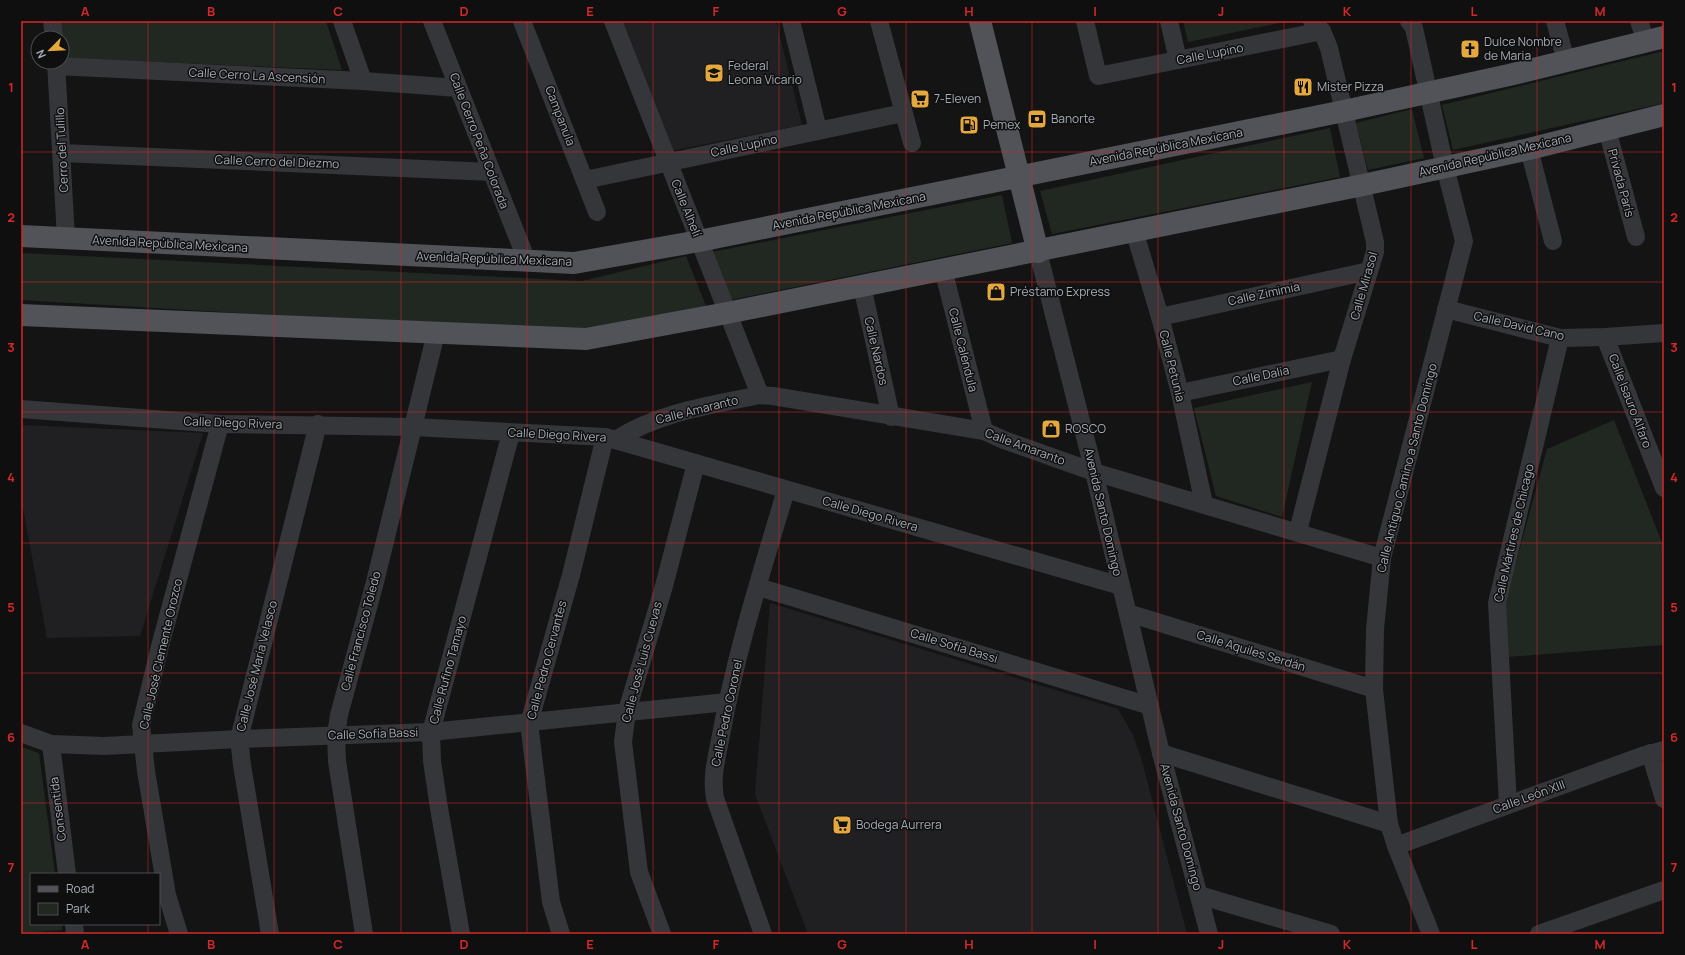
<svg xmlns="http://www.w3.org/2000/svg" width="1685" height="955" font-family="Manrope,sans-serif">
  <style>
    .built { fill: #202022 }
    .green { fill: #202821 }
    .lines { fill: none; stroke-linecap: round; stroke-linejoin: round }
    .minor { stroke: #35363a; stroke-width: 18 }
    .major { stroke: #515359; stroke-width: 22 }
    .grid { fill: none; stroke: #d62828; stroke-width: 1; stroke-opacity: 0.55 }
    .labels { text-anchor: middle; stroke-width: 3; stroke-linejoin: round; paint-order: stroke }
    .poi-label { font-size: 12px; fill: #a6abb4; stroke: #0f0f10; text-anchor: start }
    .street-label { font-size: 12px; fill: #a6abb4; stroke: #0f0f10 }
    .neatline { fill: none; stroke: #d62828; stroke-width: 1.5 }
    .grid-label { font-size: 13px; text-anchor: middle; font-weight: bold; fill: #d62828 }
  </style>
  <rect width="100%" height="100%" fill="#141415"/>
  <!-- built -->
  <g class="built">
    <path d="M618 21H776L802 125 671 151Z"/>
    <path d="M21 425 203 433 140 636 47 638 21 497Z"/>
    <path d="M770 603 1118 709 1133 735 1142 761 1187 934H808L755 794Z"/>
  </g>
  <!-- green -->
  <g class="green">
    <path d="M58 21H326L342 70 62 58V38Z"/>
    <path d="M1183 21H1283L1284 22 1188 42Z"/>
    <path d="M1664 51V103L1453 150 1442 105Z"/>
    <path d="M1412 109 1424 158 1368 170 1356 123Z"/>
    <path d="M1330 128 1340 177 1052 234 1040 191Z"/>
    <path d="M1002 195 1012 243 726 301 707 253Z"/>
    <path d="M21 253 582 281 686 256 706 306 579 333 21 300Z"/>
    <path d="M1312 382 1282 517 1216 496 1194 408Z"/>
    <path d="M1614 420 1664 548V645L1506 657 1500 621 1547 449Z"/>
    <path d="M21 747 39 753 55 874H31V924H62V930L21 933Z"/>
  </g>
  <g class="lines">
    <!-- minor -->
    <g class="minor">
      <path d="M52 21 54 38"/>
      <path d="M342 21 363 81"/>
      <path d="M432 21 527 261"/>
      <path d="M522 21 597 212"/>
      <path d="M613 21 760 395"/>
      <path d="M791 21 818 130"/>
      <path d="M879 21 912 143"/>
      <path d="M1085 21 1098 76 1322 31"/>
      <path d="M1169 21 1178 60"/>
      <path d="M1409 21 1414 28 1445 167 1464 241 1382 558 1375 629 1374 689 1389 824 1396 846 1431 934"/>
      <path d="M1555 21 1566 61"/>
      <path d="M1639 21 1646 42"/>
      <path d="M56 62 66 238"/>
      <path d="M56 66 363 81 458 88"/>
      <path d="M1607 129 1636 237"/>
      <path d="M1529 149 1553 241"/>
      <path d="M62 153 491 172"/>
      <path d="M585 180 903 113"/>
      <path d="M1134 230 1160 317 1180 393 1204 504"/>
      <path d="M1038 252 1094 472 1161 753 1209 934"/>
      <path d="M943 269 984 431"/>
      <path d="M862 286 891 417"/>
      <path d="M1446 309 1560 338 1605 337 1664 333"/>
      <path d="M1160 317 1369 271"/>
      <path d="M1605 337 1664 488"/>
      <path d="M1180 393 1342 359"/>
      <path d="M21 409 220 424 413 427 605 437 1121 586"/>
      <path d="M617 439C660 412 711 405 760 395L773 396 984 431 1004 440 1094 472 1382 558"/>
      <path d="M1298 531 1342 359 1375 252V242L1329 48 1322 31 1312 21"/>
      <path d="M758 587 1150 706"/>
      <path d="M1128 613 1374 689"/>
      <path d="M21 733 51 744 104 746 239 739 431 732 727 702"/>
      <path d="M51 744 67 874"/>
      <path d="M1161 753 1389 824"/>
      <path d="M1650 753 1664 799"/>
      <path d="M1508 804 1497 603 1560 338"/>
      <path d="M1396 846 1642 756 1664 750"/>
      <path d="M1199 895 1331 934"/>
      <path d="M74 924 75 934"/>
      <path d="M179 934 167 895 146 771 141 725 160 646 220 424"/>
      <path d="M270 934 242 765 239 739 318 424"/>
      <path d="M364 934 337 761 336 735 339 715 375 582 436 333"/>
      <path d="M461 934 439 808 432 761 431 732 511 433"/>
      <path d="M561 934 551 902 529 723 571 575 605 437"/>
      <path d="M662 934 639 872 623 742 627 711 664 586 696 463"/>
      <path d="M763 934 715 798C711 777 717 756 721 735 736 652 762 571 786 490"/>
      <path d="M1539 934 1664 890"/>
    </g>
    <!-- major -->
    <g class="major">
      <path d="M980 21 1038 252"/>
      <path d="M21 236 574 263 699 241 1344 111 1509 75 1664 37"/>
      <path d="M21 315 586 339 727 313 1363 185 1529 149 1664 115"/>
    </g>
  </g>
  <!-- grid -->
  <path class="grid" d="M148 21V874M274 21V934M401 21V934M527 21V934M653 21V934M779 21V934M906 21V934M1032 21V934M1158 21V934M1284 21V934M1411 21V934M1537 21V934M21 152H1664M21 282H1664M21 412H1664M21 543H1664M21 673H1664M21 803H1664M148 924V934"/>
  <!-- icons -->
  <defs>
    <g id="church-square" transform="scale(1)"><rect x="-9" y="-9" width="18" height="18" rx="4" fill="#e4a83d" stroke="#0f0f10"/><path d="M-1.2-6h2.4v3.5h3.3v2.4h-3.3V6h-2.4V-.1h-3.3v-2.4h3.3Z" fill="#111"/></g>
    <g id="school-square" transform="scale(1)"><rect x="-9" y="-9" width="18" height="18" rx="4" fill="#e4a83d" stroke="#0f0f10"/><path d="M0-5L7-2L0 1L-7-2ZM-4 1L0 2.5L4 1V4Q0 6-4 4Z" fill="#111"/></g>
    <g id="restaurant-square" transform="scale(1)"><rect x="-9" y="-9" width="18" height="18" rx="4" fill="#e4a83d" stroke="#0f0f10"/><path d="M-5-6h1v4h1v-4h1v4h1v-4h1v5L-1.5 .5V6h-2V.5L-5-1ZM5-6V6H3V1.5H1.5Q1.5-4 5-6Z" fill="#111"/></g>
    <g id="supermarket-square" transform="scale(1)"><rect x="-9" y="-9" width="18" height="18" rx="4" fill="#e4a83d" stroke="#0f0f10"/><path d="M-6-5.5h2.5l.6 2H6L4.5 2H-2.5L-4.4-4H-6ZM-1.5 3.2a1.3 1.3 0 1 0 .1 0ZM3 3.2a1.3 1.3 0 1 0 .1 0Z" fill="#111"/></g>
    <g id="bank-square" transform="scale(1)"><rect x="-9" y="-9" width="18" height="18" rx="4" fill="#e4a83d" stroke="#0f0f10"/><path d="M-6-4H6V4H-6ZM0-2.3a2.3 2.3 0 1 0 0 4.6a2.3 2.3 0 1 0 0-4.6Z" fill="#111"/></g>
    <g id="fuel-square" transform="scale(1)"><rect x="-9" y="-9" width="18" height="18" rx="4" fill="#e4a83d" stroke="#0f0f10"/><path d="M-5.5-6h7V0h2V4h1.3V-2.5L3-4.5l.8-.8L6-3V5H2.5V1h-1V6h-7ZM-4.2-4.7v3.2H.2V-4.7Z" fill="#111"/></g>
    <g id="shop-square" transform="scale(1)"><rect x="-9" y="-9" width="18" height="18" rx="4" fill="#e4a83d" stroke="#0f0f10"/><path d="M-5-2.5h2.3a2.7 3.5 0 0 1 5.4 0H5L5.5 6h-11ZM-1.5-2.5h3a1.5 2.3 0 0 0-3 0Z" fill="#111"/></g>
  </defs>
  <g fill-rule="evenodd">
    <use href="#church-square" x="1470" y="49"/>
    <use href="#school-square" x="714" y="73"/>
    <use href="#restaurant-square" x="1303" y="87"/>
    <use href="#supermarket-square" x="920" y="99"/>
    <use href="#bank-square" x="1037" y="119"/>
    <use href="#fuel-square" x="969" y="125"/>
    <use href="#shop-square" x="996" y="292"/>
    <use href="#shop-square" x="1051" y="429"/>
    <use href="#supermarket-square" x="842" y="825"/>
  </g>
  <g class="labels">
    <!-- poi labels -->
    <g class="poi-label">
      <text x="1484" y="46">Dulce Nombre<tspan x="1484" dy="14">de Maria</tspan></text>
      <text x="728" y="70">Federal<tspan x="728" dy="14">Leona Vicario</tspan></text>
      <text x="1317" y="91">Mister Pizza</text>
      <text x="934" y="103">7-Eleven</text>
      <text x="1051" y="123">Banorte</text>
      <text x="983" y="129">Pemex</text>
      <text x="1010" y="296">Préstamo Express</text>
      <text x="1065" y="433">ROSCO</text>
      <text x="856" y="829">Bodega Aurrera</text>
    </g>
    <!-- street labels -->
    <g class="street-label">
      <text transform="translate(1210 54) rotate(-11)" y="4">Calle Lupino</text>
      <text transform="translate(257 76) rotate(3)" y="4">Calle Cerro La Ascensión</text>
      <text transform="translate(560 116) rotate(69)" y="4">Campanula</text>
      <text transform="translate(479 141) rotate(69)" y="4">Calle Cerro Peña Colorada</text>
      <text transform="translate(744 146) rotate(-12)" y="4">Calle Lupino</text>
      <text transform="translate(1166 147) rotate(-11)" y="4">Avenida República Mexicana</text>
      <text transform="translate(62 150) rotate(-93)" y="4">Cerro del Tulillo</text>
      <text transform="translate(1495 155) rotate(-13)" y="4">Avenida República Mexicana</text>
      <text transform="translate(277 162) rotate(2)" y="4">Calle Cerro del Diezmo</text>
      <text transform="translate(1621 183) rotate(75)" y="4">Privada París</text>
      <text transform="translate(686 208) rotate(68)" y="4">Calle Alhelí</text>
      <text transform="translate(849 211) rotate(-11)" y="4">Avenida República Mexicana</text>
      <text transform="translate(170 244) rotate(3)" y="4">Avenida República Mexicana</text>
      <text transform="translate(494 259) rotate(2)" y="4">Avenida República Mexicana</text>
      <text transform="translate(1364 286) rotate(-74)" y="4">Calle Mirasol</text>
      <text transform="translate(1264 294) rotate(-12)" y="4">Calle Zimimia</text>
      <text transform="translate(1519 326) rotate(13)" y="4">Calle David Cano</text>
      <text transform="translate(963 350) rotate(76)" y="4">Calle Caléndula</text>
      <text transform="translate(876 351) rotate(77)" y="4">Calle Nardos</text>
      <text transform="translate(1172 366) rotate(76)" y="4">Calle Petunia</text>
      <text transform="translate(1261 376) rotate(-12)" y="4">Calle Dalia</text>
      <text transform="translate(1630 401) rotate(69)" y="4">Calle Isauro Alfaro</text>
      <text transform="translate(697 410) rotate(-14)" y="4">Calle Amaranto</text>
      <text transform="translate(233 423) rotate(2)" y="4">Calle Diego Rivera</text>
      <text transform="translate(557 435) rotate(3)" y="4">Calle Diego Rivera</text>
      <text transform="translate(1025 447) rotate(20)" y="4">Calle Amaranto</text>
      <text transform="translate(1407 468) rotate(-76)" y="4">Calle Antiguo Camino a Santo Domingo</text>
      <text transform="translate(1103 512) rotate(77)" y="4">Avenida Santo Domingo</text>
      <text transform="translate(870 514) rotate(16)" y="4">Calle Diego Rivera</text>
      <text transform="translate(1514 533) rotate(-77)" y="4">Calle Mártires de Chicago</text>
      <text transform="translate(361 631) rotate(-75)" y="4">Calle Francisco Toledo</text>
      <text transform="translate(954 646) rotate(17)" y="4">Calle Sofía Bassi</text>
      <text transform="translate(1251 651) rotate(17)" y="4">Calle Aquiles Serdán</text>
      <text transform="translate(161 654) rotate(-77)" y="4">Calle José Clemente Orozco</text>
      <text transform="translate(547 660) rotate(-75)" y="4">Calle Pedro Cervantes</text>
      <text transform="translate(642 662) rotate(-75)" y="4">Calle José Luis Cuevas</text>
      <text transform="translate(257 666) rotate(-76)" y="4">Calle José María Velasco</text>
      <text transform="translate(448 670) rotate(-75)" y="4">Calle Rufino Tamayo</text>
      <text transform="translate(727 713) rotate(-78)" y="4">Calle Pedro Coronel</text>
      <text transform="translate(373 734) rotate(-2)" y="4">Calle Sofía Bassi</text>
      <text transform="translate(1529 797) rotate(-20)" y="4">Calle León XIII</text>
      <text transform="translate(58 809) rotate(-97)" y="4">Consentida</text>
      <text transform="translate(1181 827) rotate(75)" y="4">Avenida Santo Domingo</text>
    </g>
  </g>
  <!-- border -->
  <rect width="1685" height="955" fill="none" stroke="#0f0f10" stroke-width="44"/>
  <!-- legend -->
  <rect x="30" y="873" width="130" height="52" fill="#0f0f10" stroke="#4b4d52"/>
  <rect x="38" y="886" width="20" height="6" fill="#515359" stroke="#4b4d52"/>
  <text x="66" y="893" font-size="12" fill="#a6abb4">Road</text>
  <rect x="38" y="903" width="20" height="12" fill="#202821" stroke="#4b4d52"/>
  <text x="66" y="913" font-size="12" fill="#a6abb4">Park</text>
  <!-- north arrow -->
  <g transform="translate(50 50) rotate(246)"><circle r="19" fill="#0f0f10" stroke="#4b4d52"/>
  <path d="M0-3L7 15L0 10L-7 15Z" fill="#e4a83d"/>
  <text y="-6" font-size="11" font-weight="bold" text-anchor="middle" fill="#a6abb4">N</text>
  </g>
  <rect x="22" y="22" width="1641" height="911" class="neatline"/>
  <g class="grid-label">
    <text x="85" y="16">A</text>
    <text x="211" y="16">B</text>
    <text x="338" y="16">C</text>
    <text x="464" y="16">D</text>
    <text x="590" y="16">E</text>
    <text x="716" y="16">F</text>
    <text x="842" y="16">G</text>
    <text x="969" y="16">H</text>
    <text x="1095" y="16">I</text>
    <text x="1221" y="16">J</text>
    <text x="1347" y="16">K</text>
    <text x="1474" y="16">L</text>
    <text x="1600" y="16">M</text>
    <text x="11" y="92">1</text>
    <text x="1674" y="92">1</text>
    <text x="11" y="222">2</text>
    <text x="1674" y="222">2</text>
    <text x="11" y="352">3</text>
    <text x="1674" y="352">3</text>
    <text x="11" y="482">4</text>
    <text x="1674" y="482">4</text>
    <text x="11" y="612">5</text>
    <text x="1674" y="612">5</text>
    <text x="11" y="742">6</text>
    <text x="1674" y="742">6</text>
    <text x="11" y="872">7</text>
    <text x="1674" y="872">7</text>
    <text x="85" y="949">A</text>
    <text x="211" y="949">B</text>
    <text x="338" y="949">C</text>
    <text x="464" y="949">D</text>
    <text x="590" y="949">E</text>
    <text x="716" y="949">F</text>
    <text x="842" y="949">G</text>
    <text x="969" y="949">H</text>
    <text x="1095" y="949">I</text>
    <text x="1221" y="949">J</text>
    <text x="1347" y="949">K</text>
    <text x="1474" y="949">L</text>
    <text x="1600" y="949">M</text>
  </g>
</svg>
